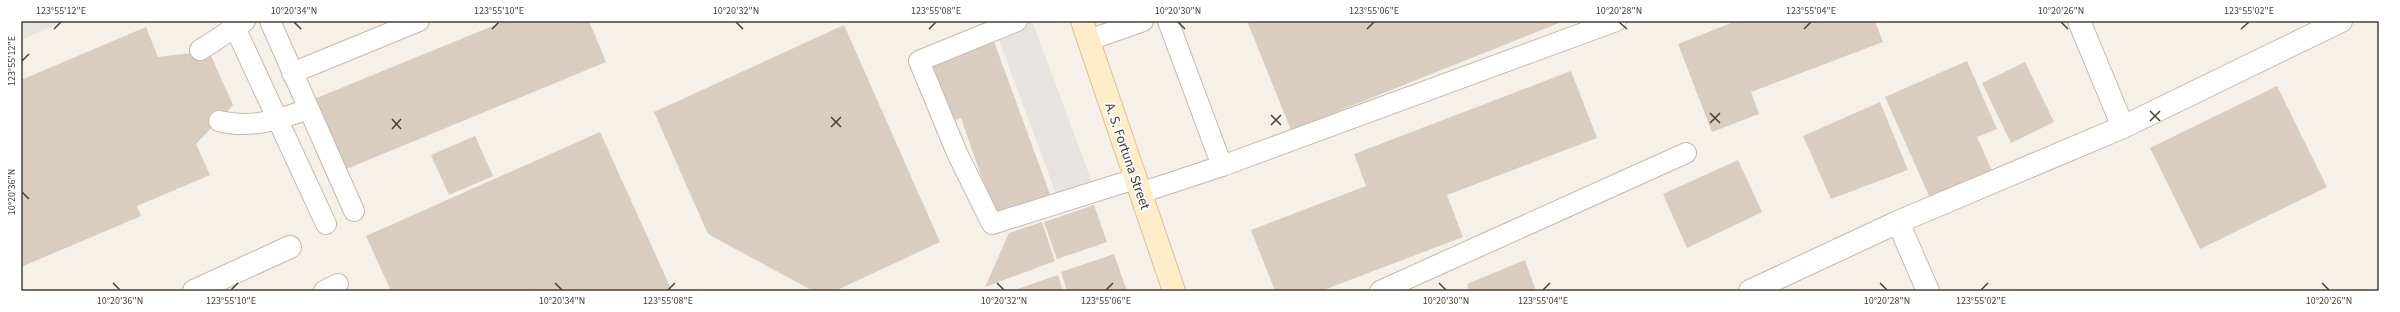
<svg xmlns="http://www.w3.org/2000/svg" width="2400" height="312" font-family="'Source Sans 3',sans-serif">
  <style>
    .parking { fill: #e6e3e0 }
    .building { fill: #dacdc0 }
    .lines { fill: none; stroke-linecap: round; stroke-linejoin: round }
    .lane-casing { stroke: #c4b9ad; stroke-width: 22 }
    .street-casing { stroke: #c4b9ad; stroke-width: 24 }
    .secondary-casing { stroke: #dac298; stroke-width: 24 }
    .lane { stroke: #fff; stroke-width: 20 }
    .street { stroke: #fff; stroke-width: 22 }
    .secondary { stroke: #ffecc8; stroke-width: 22 }
    .ticks { fill: none; stroke: #484036; stroke-width: 1.5 }
    .labels { text-anchor: middle; stroke-width: 3.5; stroke-linejoin: round; paint-order: stroke }
    .street-label { font-size: 14px; fill: #484036; stroke: #fff }
    .neatline { fill: none; stroke: #484036; stroke-width: 1.5 }
    .ticks-label { font-size: 10px; text-anchor: middle; fill: #484036 }
  </style>
  <rect width="100%" height="100%" fill="#f5f0e8"/>
  <!-- parking -->
  <g class="parking">
    <path d="M21 21H65L21 40Z"/>
    <path d="M992 21H1032L1095 190 1059 202Z"/>
  </g>
  <!-- building -->
  <g class="building">
    <path d="M505 21H589L606 62 344 170 314 99Z"/>
    <path d="M1247 21H1564L1291 130Z"/>
    <path d="M1736 21H1875L1883 42 1751 92 1759 114 1712 132 1678 44Z"/>
    <path d="M844 25 940 242 835 291H813L708 234 654 112Z"/>
    <path d="M146 27 158 57 209 51 233 105 196 144 210 175 137 206 141 216 21 267V80Z"/>
    <path d="M992 36 1052 200 995 216 961 118 951 121 931 64Z"/>
    <path d="M1967 61 1997 129 1977 137 1992 171 1930 198 1885 97Z"/>
    <path d="M2025 62 2054 122 2011 143 1982 83Z"/>
    <path d="M1571 71 1597 138 1447 195 1463 237 1321 291H1275L1251 230 1366 186 1354 154Z"/>
    <path d="M2277 86 2327 187 2200 249 2150 148Z"/>
    <path d="M1880 102 1908 170 1831 199 1803 136Z"/>
    <path d="M600 132 672 291H391L366 236Z"/>
    <path d="M475 136 493 176 449 195 431 155Z"/>
    <path d="M1738 160 1762 212 1687 248 1663 194Z"/>
    <path d="M1094 205 1107 242 1057 259 1044 222Z"/>
    <path d="M1042 222 1055 261 985 287 1009 233Z"/>
    <path d="M1114 254 1127 291H1067L1061 272Z"/>
    <path d="M1525 260 1536 291H1469L1467 284Z"/>
    <path d="M1058 275 1063 291H1012Z"/>
  </g>
  <g class="lines">
    <!-- lane casing -->
    <g class="lane-casing">
      <g id="lane">
        <path d="M232 21 326 224"/>
        <path d="M270 21 354 211"/>
        <path d="M1017 21 919 61 957 153 992 224 1135 179"/>
        <path d="M1089 40 1143 21"/>
        <path d="M200 50 245 21"/>
        <path d="M292 73 419 21"/>
        <path d="M219 121C249 129 279 120 308 109"/>
        <path d="M1222 166 1616 21"/>
        <path d="M1140 193 1222 166 1168 21"/>
        <path d="M324 291 338 284"/>
        <path d="M1380 291 1686 153"/>
      </g>
    </g>
    <!-- street casing -->
    <g class="street-casing">
      <g id="street">
        <path d="M2079 21 2123 127"/>
        <path d="M1898 222 1928 291"/>
        <path d="M194 291 290 247"/>
        <path d="M1750 291 1898 222 2123 127 2341 21"/>
      </g>
    </g>
    <!-- secondary casing -->
    <g class="secondary-casing">
      <path id="secondary" d="M1082 21 1174 291"/>
    </g>
    <!-- lane -->
    <use href="#lane" class="lane"/>
    <!-- street -->
    <use href="#street" class="street"/>
    <!-- secondary -->
    <use href="#secondary" class="secondary"/>
  </g>
  <!-- ticks -->
  <path class="ticks" d="M294 22 301 29M736 22 743 29M1178 22 1185 29M1619 22 1627 29M2061 22 2068 29M54 29 61 22M492 29 499 22M929 29 936 22M1367 29 1374 22M1804 29 1811 22M2241 29 2249 22M22 61 29 54M2150 111 2160 121M1710 113 1720 123M1271 115 1281 125M831 117 841 127M392 119 401 129M2150 121 2160 111M1710 123 1720 113M1271 125 1281 115M831 127 841 117M392 129 401 119M22 192 29 199M113 283 120 290M555 283 562 290M997 283 1004 290M1439 283 1446 290M1880 283 1887 290M2322 283 2329 290M231 290 238 283M668 290 675 283M1106 290 1113 283M1543 290 1550 283M1981 290 1988 283"/>
  <g class="labels">
    <!-- street labels -->
    <g class="street-label">
      <text transform="translate(1128 156) rotate(71)" y="5">A. S. Fortuna Street</text>
    </g>
  </g>
  <!-- border -->
  <rect width="2400" height="312" fill="none" stroke="#ffffff" stroke-width="44"/>
  <rect x="22" y="22" width="2356" height="268" class="neatline"/>
  <g class="ticks-label">
    <text x="61" y="14">123°55'12"E</text>
    <text x="294" y="14">10°20'34"N</text>
    <text x="499" y="14">123°55'10"E</text>
    <text x="736" y="14">10°20'32"N</text>
    <text x="936" y="14">123°55'08"E</text>
    <text x="1178" y="14">10°20'30"N</text>
    <text x="1374" y="14">123°55'06"E</text>
    <text x="1619" y="14">10°20'28"N</text>
    <text x="1811" y="14">123°55'04"E</text>
    <text x="2061" y="14">10°20'26"N</text>
    <text x="2249" y="14">123°55'02"E</text>
    <text transform="translate(11 61) rotate(-90)" y="4">123°55'12"E</text>
    <text transform="translate(11 192) rotate(-90)" y="4">10°20'36"N</text>
    <text x="120" y="304">10°20'36"N</text>
    <text x="231" y="304">123°55'10"E</text>
    <text x="562" y="304">10°20'34"N</text>
    <text x="668" y="304">123°55'08"E</text>
    <text x="1004" y="304">10°20'32"N</text>
    <text x="1106" y="304">123°55'06"E</text>
    <text x="1446" y="304">10°20'30"N</text>
    <text x="1543" y="304">123°55'04"E</text>
    <text x="1887" y="304">10°20'28"N</text>
    <text x="1981" y="304">123°55'02"E</text>
    <text x="2329" y="304">10°20'26"N</text>
  </g>
</svg>
